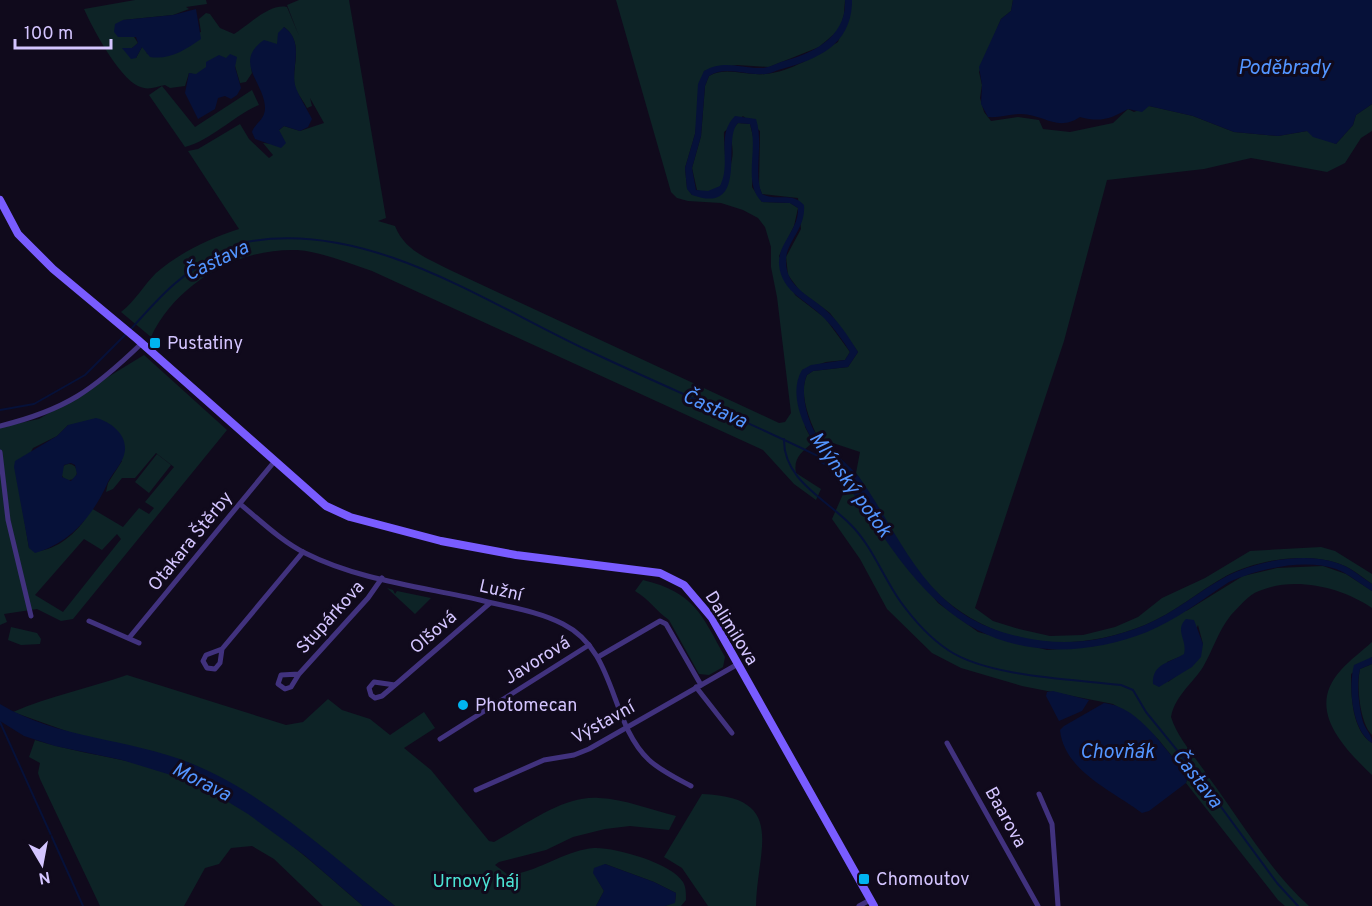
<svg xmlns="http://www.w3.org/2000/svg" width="1372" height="906" font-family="Overpass,sans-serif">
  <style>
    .green { fill: #0d2326; fill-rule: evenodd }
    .water { fill: #061139; fill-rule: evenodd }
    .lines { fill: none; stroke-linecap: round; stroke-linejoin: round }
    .stream { stroke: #061139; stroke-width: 2 }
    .street { stroke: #41327e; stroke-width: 5 }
    .secondary { stroke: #795cff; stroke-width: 8 }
    .poi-dot { fill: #00b4f0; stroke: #100a1c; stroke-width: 2 }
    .labels { text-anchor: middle; stroke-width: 6; stroke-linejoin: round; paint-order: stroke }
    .poi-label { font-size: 18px; fill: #d4c5ff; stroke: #100a1c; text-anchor: start }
    .street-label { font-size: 18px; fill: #d4c5ff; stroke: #100a1c }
    .park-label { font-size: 18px; fill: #4ce4d5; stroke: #100a1c }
    .water-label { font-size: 20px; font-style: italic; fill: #5395ff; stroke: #100a1c }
  </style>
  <rect width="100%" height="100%" fill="#100a1c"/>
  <!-- green -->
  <g class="green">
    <path d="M135 0H206L207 4 186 7 189 9 173 15 123 20 138 43 132 48 136 58 142 47 146 48 147 54 201 32 199 19 206 13 210 14 220 28 234 34C248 26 269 3 287 7L299 36 287 5 299 0H349L386 218 378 221 395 226C405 251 427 258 450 270L779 423 785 422 791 413 777 297 771 267V247L765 227 758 218 743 210 721 203 688 201 677 198 671 192 616 0H845L844 14 840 29 819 47 769 67 737 65 704 71 695 134 685 168 687 188 692 195H718C723 184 730 171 732 159 735 145 726 135 738 123L750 124 754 141 752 187 762 202 790 203 798 208 794 226 779 256 795 295 825 318 850 352 845 360 826 362 802 370 805 427 813 442C802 452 793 458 796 473L821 489 816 500 794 484 763 450 372 271C347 263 323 252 297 250 237 248 176 284 151 337L121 312C135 301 144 285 156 273 179 253 210 238 239 229L188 151 198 149 240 124 249 139 269 158 273 155 263 143 273 144 278 131 284 126 300 131 324 123 310 98 312 106 307 108C304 101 297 94 295 87 290 69 306 44 284 27L277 45 251 67 252 73 246 82 240 83 235 66 226 58 196 75 189 73 185 86 170 88 165 85C155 87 148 91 138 86 118 76 93 29 84 9Z"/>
    <path d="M852 0H1013L1011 11 1001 19 979 72 982 85 980 98 984 112 991 121 1018 117 1039 120 1043 129 1070 132 1113 123 1128 109 1134 112 1149 106 1158 108 1193 116 1234 132 1278 136 1307 131 1336 144 1353 125 1356 115 1372 104V131L1361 138 1345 163 1327 172 1251 158 1204 169 1107 180 1064 341 975 608 993 621 1019 629 1050 636 1083 635 1115 627 1138 617 1162 598 1205 578 1250 551 1321 547 1335 551 1372 574V584C1361 576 1350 567 1337 563 1305 552 1256 560 1226 576 1199 591 1174 613 1145 625 1075 653 1003 649 944 599 906 566 885 514 856 473L860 452 818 438C810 421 798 394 807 375L813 371 848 367 858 352 830 313 800 291 788 275 786 257 801 229 798 198 762 194 759 186 760 131 743 116 724 132C723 151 736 203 697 190L692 168 701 136 705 86 709 76C727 66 745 76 765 74 791 72 816 55 838 42Z"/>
    <path d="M162 86 195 127 252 90 259 105C233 116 212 140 185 147L149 95Z"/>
    <path d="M144 355 227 430 73 619 61 621 37 609 4 614 7 622 0 625V427L39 419ZM68 425 122 461 108 483 106 492 113 489 122 478H135L156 453 174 467 145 502 154 508 149 514 139 508 123 527 91 508C85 525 63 546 44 550 40 551 34 549 29 548L17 477 33 448 57 436ZM117 534 121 539 63 612 35 595 84 539 102 550Z"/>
    <path d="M157 454 171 465 149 493 135 482Z"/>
    <circle cx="69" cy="472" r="8"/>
    <path d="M847 485 938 603 978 632 1047 650 1095 646 1188 610 1243 576 1277 568 1323 566 1346 574 1372 591V608C1341 587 1294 576 1259 591 1248 595 1239 607 1231 615 1218 631 1213 650 1203 667 1192 684 1175 696 1171 717 1178 739 1197 759 1210 779 1241 821 1270 871 1309 906H1285L1278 900 1186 783 1188 776 1158 739 1135 718 1113 704 1022 686 961 668 932 653 887 609 860 559 832 519ZM1198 625 1203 644 1179 674 1168 682 1167 662 1184 655Z"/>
    <path d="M643 580C694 592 702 615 725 657L723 667 709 675 699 674 669 620C656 611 650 600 635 591Z"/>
    <path d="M387 588 393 590 395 594 397 591 431 598 415 614Z"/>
    <path d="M11 627 37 633 41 639 40 644 21 645 8 640Z"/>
    <path d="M1372 642V657L1351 674C1351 696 1352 731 1372 743V775C1343 747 1305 709 1341 670 1350 660 1362 651 1372 642Z"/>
    <path d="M1372 664V735C1360 724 1356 685 1360 669Z"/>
    <path d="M127 675 286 725 303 722 328 699 342 710 370 719 390 735 424 712 435 728 404 748 431 770 489 841 494 842C524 826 563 795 599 798 625 799 651 810 676 816L669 830 630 826 605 829 573 837 546 850 499 862 495 865 507 874V887L517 889 520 873C545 867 568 850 594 848 614 847 672 863 683 882 686 887 686 893 686 900L681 906H665L675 902 676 893 654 882 605 864 597 879 604 891 596 906H395L280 816 211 773 190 763 83 737 13 712C50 696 89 688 127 675Z"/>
    <path d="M35 740C88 757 147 759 198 784 259 813 312 862 363 906H323L274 859 252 846 231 848 219 864 205 868 184 906H100L40 779 38 773 40 763 29 757Z"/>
    <path d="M702 794C788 797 757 849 756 906H708L682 868 664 857Z"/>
  </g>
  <!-- water -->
  <g class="water">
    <path d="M845 0H852V4C850 45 818 59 782 69 776 70 771 74 765 74 745 76 727 65 709 76L705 86 701 136 692 168 696 190 708 191 720 186C732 162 715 136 735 116L756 119C764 144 753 174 762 194 777 202 791 191 804 205 806 230 785 242 786 262 786 289 814 297 830 314 841 325 850 339 858 352L848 367 813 371 807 375C799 391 808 426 820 439 832 453 847 462 859 477 887 516 907 563 941 596 965 619 990 630 1021 637 1064 647 1103 642 1145 625 1174 613 1199 591 1227 576 1256 561 1305 552 1337 563 1350 567 1360 576 1372 584V591C1360 584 1349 574 1336 569 1304 558 1258 569 1229 582 1203 599 1176 620 1147 632 1075 660 998 657 939 603 902 570 876 524 847 485L835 471 819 462 823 453C805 434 787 394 802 370L811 365 845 360 850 352C843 341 835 329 825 319 809 301 781 293 779 264 778 243 799 230 798 208L790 203 762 202C742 183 759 149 750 124L738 123C721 139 751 216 692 195L687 189 685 168 695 134 698 84 704 71C725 59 741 69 763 68 770 67 775 64 781 62 813 54 847 37 845 0Z"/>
    <path d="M1013 0H1372V104L1356 115 1353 125 1336 144 1313 137 1307 131 1278 136 1234 132 1193 116 1149 106 1142 112 1128 109C1112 118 1101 123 1080 117 1057 132 1046 115 1021 114 1010 114 1000 118 988 117L981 104 982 85 979 67 1001 19 1011 11Z"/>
    <path d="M196 9 201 39C185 50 170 60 150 57L142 47 136 58 131 59 122 48H132L138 43 136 37H118L114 32 115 24 123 20 173 15Z"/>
    <path d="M284 27C305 42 291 66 295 85 297 93 308 111 312 119L308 127 300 131 284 126 279 130 286 143 281 148 255 139 252 132C255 123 265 120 265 108 265 83 232 62 264 40L277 44 278 33Z"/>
    <path d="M230 54 237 57 235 67 241 88 237 95 231 99 225 96 218 98 215 109 198 119 185 93 189 73 196 74 206 67V62L219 55 226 58Z"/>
    <path d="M96 418C114 423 131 438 123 458 119 467 112 474 108 482 94 514 71 543 35 553L29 548 14 467 15 461 57 436 68 425ZM71 463 75 465 77 474 71 481 62 477 64 465Z"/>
    <path d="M1186 619 1194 620 1203 644 1201 657 1192 667 1159 687 1153 684C1152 663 1170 663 1184 654 1188 641 1174 630 1186 619Z"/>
    <path d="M1372 657V664L1360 669C1356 684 1359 707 1363 722 1366 731 1372 734 1372 743 1352 731 1348 687 1354 665Z"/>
    <path d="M1053 691 1089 700 1082 711 1059 721 1046 696 1047 692Z"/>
    <path d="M1104 703C1141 707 1165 751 1188 776L1186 783 1149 811 1142 813C1113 791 1064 771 1060 730L1064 726Z"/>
    <path d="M0 704C58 739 128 738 190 763 264 792 333 857 395 906H363L304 855 248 814 197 783 122 760 55 746 24 736 0 721Z"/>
    <path d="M605 864 654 882 676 893 675 903 665 906H596L604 891 593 873 594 868Z"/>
  </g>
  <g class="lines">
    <!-- stream -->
    <g class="stream">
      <path d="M130 330C162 294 182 271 227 251 235 247 244 242 252 241 370 222 485 302 587 350 665 387 745 420 822 458"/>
      <path d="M0 410 34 404 85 375 126 334"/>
      <path d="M784 439C783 480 826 499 851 525 872 546 883 577 900 601 913 619 930 638 948 650 988 677 1072 679 1121 685L1133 690 1146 712 1202 781 1277 883 1298 906"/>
      <path d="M0 722 83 906"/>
    </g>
    <!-- street -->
    <g class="street">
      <path d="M0 426C66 410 93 390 141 344"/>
      <path d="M0 452 8 520 31 616"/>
      <path d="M240 504C261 521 281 541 305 553 358 580 423 587 480 600 508 607 538 611 563 624 617 651 609 722 649 760 661 771 676 778 691 786"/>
      <path d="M89 621 139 643"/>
      <path d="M129 638 274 462"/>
      <path d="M222 649 206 655 203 661 207 668 215 669 220 663 222 649 303 552"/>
      <path d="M598 657 660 621 666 624 701 685"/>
      <path d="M299 674 281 675 278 684 285 689 291 687 299 674 368 598 382 578"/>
      <path d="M395 685 374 682 369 688 371 695 375 698 382 696 395 685 490 603"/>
      <path d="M696 687 732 733"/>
      <path d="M440 739 589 645"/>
      <path d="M947 743 1038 906"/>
      <path d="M476 790 544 760 574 755 589 749 738 664"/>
      <path d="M1039 794 1052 824 1058 906"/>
      <path d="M859 906 870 900"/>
    </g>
    <!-- secondary -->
    <path class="secondary" d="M0 200 18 234 53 269 137 339 326 506 350 517 441 541 516 555 660 573 684 585 712 618 874 906"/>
  </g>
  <!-- markers -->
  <g class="poi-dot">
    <rect x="149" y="337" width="12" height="12" rx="3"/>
    <circle cx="463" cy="705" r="6"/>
    <rect x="858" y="873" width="12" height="12" rx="3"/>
  </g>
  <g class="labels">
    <!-- poi labels -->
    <g class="poi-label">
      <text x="167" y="349">Pustatiny</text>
      <text x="475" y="711">Photomecan</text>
      <text x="876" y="885">Chomoutov</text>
    </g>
    <!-- street labels -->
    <g class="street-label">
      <text transform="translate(190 541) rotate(-51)" y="6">Otakara Štěrby</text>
      <text transform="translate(501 590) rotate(13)" y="6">Lužní</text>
      <text transform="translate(330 617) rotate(-48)" y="6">Stupárkova</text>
      <text transform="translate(732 628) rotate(58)" y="6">Dalimilova</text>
      <text transform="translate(433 632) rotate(-41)" y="6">Olšová</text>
      <text transform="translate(537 660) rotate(-32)" y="6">Javorová</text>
      <text transform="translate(603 722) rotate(-29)" y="6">Výstavní</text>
      <text transform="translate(1006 817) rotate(61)" y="6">Baarova</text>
    </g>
    <!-- park labels -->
    <g class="park-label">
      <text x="476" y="887">Urnový háj</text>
    </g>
    <!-- water labels -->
    <g class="water-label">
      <text x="1284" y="74">Poděbrady</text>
      <text transform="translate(216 260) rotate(-26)" y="7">Častava</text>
      <text transform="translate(715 408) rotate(24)" y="7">Častava</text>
      <text transform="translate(851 484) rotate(54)" y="7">Mlýnský potok</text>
      <text x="1117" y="758">Chovňák</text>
      <text transform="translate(1198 778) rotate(52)" y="7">Častava</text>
      <text transform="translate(202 781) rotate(27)" y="7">Morava</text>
    </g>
  </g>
  <!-- north arrow -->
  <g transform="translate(42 864) rotate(170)" stroke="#100a1c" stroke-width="4.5" paint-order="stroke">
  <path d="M0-4.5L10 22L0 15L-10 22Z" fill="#d4c5ff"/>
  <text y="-9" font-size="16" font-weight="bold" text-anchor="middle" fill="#d4c5ff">N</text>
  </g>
  <!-- scale -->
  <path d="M15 39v9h96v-9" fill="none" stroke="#d4c5ff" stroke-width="3"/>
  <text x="24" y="39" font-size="18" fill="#d4c5ff" stroke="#100a1c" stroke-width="4.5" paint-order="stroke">100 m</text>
</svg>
